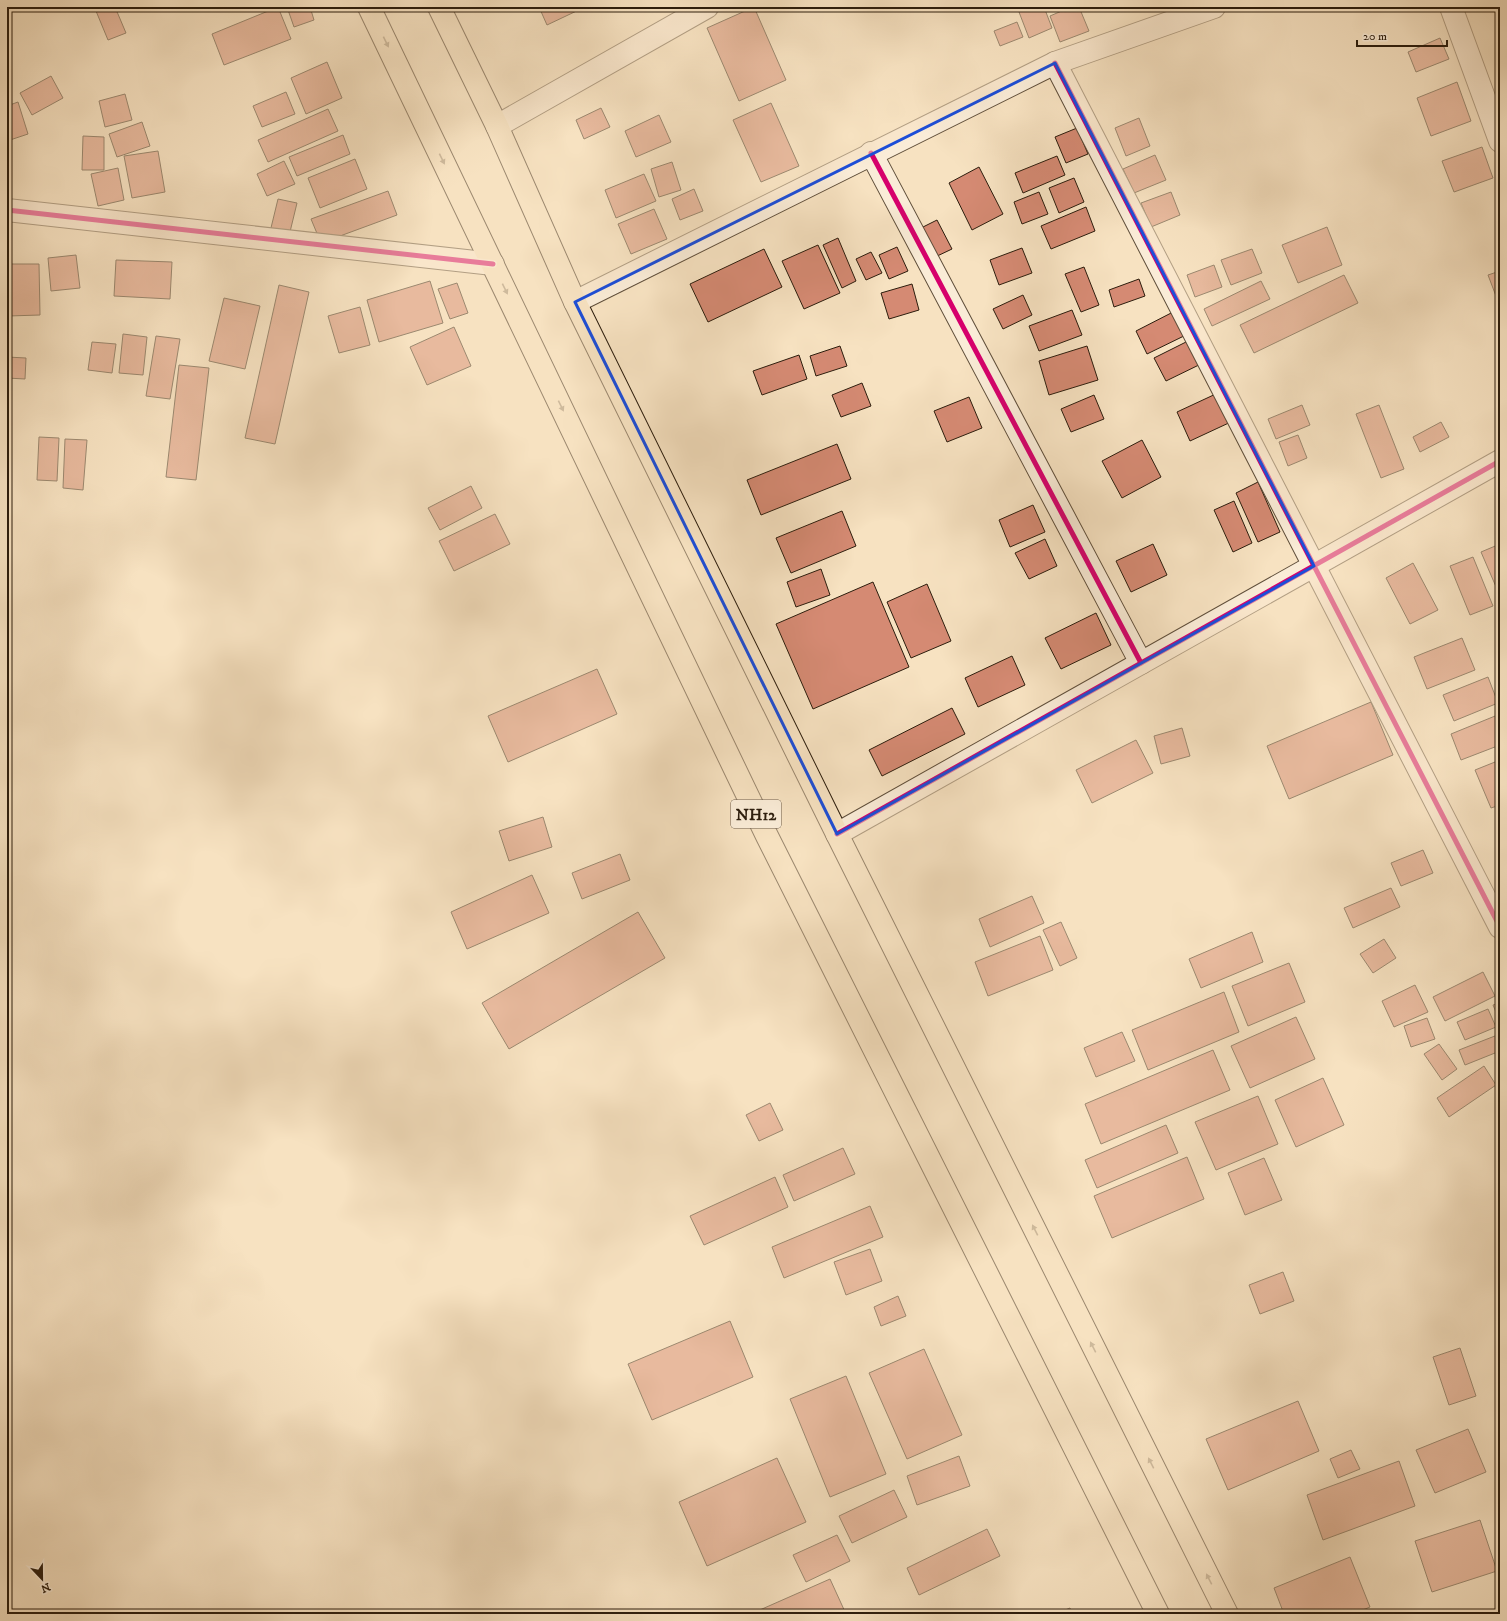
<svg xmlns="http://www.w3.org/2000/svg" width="1507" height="1621" font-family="'IM FELL DW Pica',serif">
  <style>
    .building { fill: #d58a73; stroke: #2c1d0d }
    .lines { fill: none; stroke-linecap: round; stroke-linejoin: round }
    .minor-casing { stroke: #5f4e3a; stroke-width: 24 }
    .trunk-casing { stroke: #2c1d0d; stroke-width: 24 }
    .minor { stroke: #faecd7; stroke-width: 22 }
    .trunk { stroke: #f7e2c1; stroke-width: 22 }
    .cycleway-casing { stroke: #faecd7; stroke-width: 8 }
    .cycleway { stroke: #d6006c; stroke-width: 5 }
    .oneway { fill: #9c8970 }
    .marked { fill: none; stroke: #1d4ed8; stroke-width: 3; stroke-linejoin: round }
    .labels { text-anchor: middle; stroke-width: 4; stroke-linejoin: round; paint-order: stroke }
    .shield { fill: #faecd7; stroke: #6a5b4a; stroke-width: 1 }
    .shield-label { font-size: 16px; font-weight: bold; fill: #2c1d0d }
  </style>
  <rect width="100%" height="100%" fill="#f7e2c1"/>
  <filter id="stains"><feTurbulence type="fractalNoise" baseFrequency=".005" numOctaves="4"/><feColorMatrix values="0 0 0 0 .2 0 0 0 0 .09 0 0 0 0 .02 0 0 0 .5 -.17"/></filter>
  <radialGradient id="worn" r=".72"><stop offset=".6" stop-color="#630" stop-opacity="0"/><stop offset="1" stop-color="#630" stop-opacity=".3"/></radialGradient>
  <!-- building -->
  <g class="building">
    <path d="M107 7H115L126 33 108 40 96 11Z"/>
    <path d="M278 7 291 39 224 65 212 34Z"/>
    <path d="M287 7H310L314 20 294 27Z"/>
    <path d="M539 7H585L547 25Z"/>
    <path d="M754 7 786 80 739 101 707 28Z"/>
    <path d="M1031 7H1044L1052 28 1029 38 1019 12Z"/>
    <path d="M1071 7H1079L1089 31 1060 42 1050 16Z"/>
    <path d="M1017 22 1023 37 1000 46 994 31Z"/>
    <path d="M1440 38 1449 59 1416 72 1408 52Z"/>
    <path d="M327 62 342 98 306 114 291 78Z"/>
    <path d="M51 76 63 98 32 115 20 93Z"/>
    <path d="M1457 82 1471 121 1431 136 1417 98Z"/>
    <path d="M286 92 295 114 262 127 253 106Z"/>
    <path d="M125 94 132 120 105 127 99 101Z"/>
    <path d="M18 102 28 134 7 141V106Z"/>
    <path d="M771 103 799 166 761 182 733 120Z"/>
    <path d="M601 108 610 127 584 139 576 120Z"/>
    <path d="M328 109 338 131 268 162 258 140Z"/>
    <path d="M659 115 671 142 636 157 625 131Z"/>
    <path d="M1139 118 1150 146 1126 156 1115 128Z"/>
    <path d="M142 122 150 146 117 157 109 134Z"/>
    <path d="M1077 128 1088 154 1066 163 1055 137Z"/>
    <path d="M343 135 350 154 297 176 289 157Z"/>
    <path d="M83 136 104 137V170H82Z"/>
    <path d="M1482 147 1493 178 1454 192 1442 161Z"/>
    <path d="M158 151 165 192 132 198 124 156Z"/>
    <path d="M1155 155 1166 180 1134 193 1123 169Z"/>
    <path d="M1057 156 1065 175 1023 193 1015 173Z"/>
    <path d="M355 159 367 189 320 208 308 178Z"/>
    <path d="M284 161 295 184 267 196 257 174Z"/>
    <path d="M672 162 681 190 659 197 651 169Z"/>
    <path d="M979 167 1003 214 972 230 949 183Z"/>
    <path d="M118 168 124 200 98 206 91 174Z"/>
    <path d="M644 174 656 201 616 218 605 190Z"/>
    <path d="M1074 178 1084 202 1059 213 1049 188Z"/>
    <path d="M694 189 703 211 680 220 672 199Z"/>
    <path d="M388 191 397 215 321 243 311 219Z"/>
    <path d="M1039 192 1048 214 1022 224 1014 202Z"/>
    <path d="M1171 192 1180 215 1151 227 1141 203Z"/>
    <path d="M278 199 297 203 289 236 270 232Z"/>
    <path d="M1086 207 1095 231 1051 249 1041 226Z"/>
    <path d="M654 209 667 239 631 254 618 224Z"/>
    <path d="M937 220 952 249 933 258 919 229Z"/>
    <path d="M1327 227 1342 265 1298 283 1282 245Z"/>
    <path d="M838 238 856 281 842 288 823 245Z"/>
    <path d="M818 245 840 293 804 309 782 261Z"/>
    <path d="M897 247 908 271 889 279 879 255Z"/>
    <path d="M1022 248 1032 273 999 285 990 260Z"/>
    <path d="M764 249 782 287 708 322 690 284Z"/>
    <path d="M1252 249 1262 273 1231 285 1221 260Z"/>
    <path d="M871 252 882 273 866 280 856 259Z"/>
    <path d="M76 255 80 288 51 291 48 258Z"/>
    <path d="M116 260 172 262 170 299 114 296Z"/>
    <path d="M7 264H39L40 315 8 316Z"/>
    <path d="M1214 265 1222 287 1195 297 1187 275Z"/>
    <path d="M1084 267 1099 305 1081 312 1065 274Z"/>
    <path d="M1500 271V304H1499L1488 275Z"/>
    <path d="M1344 275 1358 303 1254 353 1240 325Z"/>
    <path d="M1139 279 1145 296 1114 307 1109 290Z"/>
    <path d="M430 281 443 323 379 342 367 300Z"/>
    <path d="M1261 281 1270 299 1212 326 1204 309Z"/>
    <path d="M457 283 468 313 450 319 438 289Z"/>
    <path d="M912 284 919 310 889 319 881 293Z"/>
    <path d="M279 285 309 292 275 444 245 438Z"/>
    <path d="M1023 295 1032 315 1003 329 993 309Z"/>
    <path d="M224 298 260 306 245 369 209 361Z"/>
    <path d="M360 307 370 345 339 353 328 316Z"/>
    <path d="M1072 310 1082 335 1039 351 1029 326Z"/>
    <path d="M1177 310 1188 334 1147 354 1136 331Z"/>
    <path d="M454 327 471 366 427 385 410 347Z"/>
    <path d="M123 334 147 337 143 375 119 373Z"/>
    <path d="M156 336 180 339 170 399 146 396Z"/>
    <path d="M1192 339 1205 362 1166 381 1154 358Z"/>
    <path d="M92 342 116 344 112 373 88 370Z"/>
    <path d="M840 346 847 366 816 376 810 356Z"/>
    <path d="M1087 346 1098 380 1049 395 1039 361Z"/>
    <path d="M799 355 807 379 762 395 753 371Z"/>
    <path d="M7 357 26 358 25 379 7 378Z"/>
    <path d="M179 365 209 368 196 480 166 477Z"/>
    <path d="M862 383 871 406 841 417 832 395Z"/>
    <path d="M1220 392 1233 421 1190 441 1177 412Z"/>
    <path d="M1094 395 1104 419 1071 432 1061 409Z"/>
    <path d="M969 397 982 428 947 442 934 411Z"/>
    <path d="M1302 405 1310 425 1276 439 1268 419Z"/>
    <path d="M1379 405 1404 469 1381 478 1356 414Z"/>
    <path d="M1441 422 1449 437 1420 452 1413 437Z"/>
    <path d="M1298 435 1307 458 1288 466 1279 442Z"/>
    <path d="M39 437 59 438 57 481 37 480Z"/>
    <path d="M65 439 87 440 83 490 63 488Z"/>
    <path d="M1142 440 1161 477 1122 498 1102 461Z"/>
    <path d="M837 444 851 479 761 515 747 480Z"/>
    <path d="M1258 482 1280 532 1258 542 1236 493Z"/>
    <path d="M471 486 482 508 440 530 428 508Z"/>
    <path d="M1234 501 1252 543 1233 552 1214 510Z"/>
    <path d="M1033 505 1045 532 1010 547 999 520Z"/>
    <path d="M842 511 856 546 791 573 776 538Z"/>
    <path d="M495 514 510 544 454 571 439 541Z"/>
    <path d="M1045 539 1057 566 1029 579 1015 553Z"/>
    <path d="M1153 544 1167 575 1131 592 1116 561Z"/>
    <path d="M1500 544V596L1481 552Z"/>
    <path d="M1473 557 1493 606 1470 615 1450 566Z"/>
    <path d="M1413 563 1438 610 1410 624 1386 578Z"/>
    <path d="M821 569 830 595 796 607 787 582Z"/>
    <path d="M873 582 909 667 813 709 776 624Z"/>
    <path d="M927 584 951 641 911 658 887 602Z"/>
    <path d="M1096 613 1111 645 1061 669 1045 638Z"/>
    <path d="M1462 638 1475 670 1427 689 1414 657Z"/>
    <path d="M1012 656 1025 685 978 707 965 678Z"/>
    <path d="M597 669 617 714 508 762 488 716Z"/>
    <path d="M1488 677 1498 703 1454 721 1443 695Z"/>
    <path d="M1371 702 1393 755 1289 799 1267 746Z"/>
    <path d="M952 708 965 734 882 776 869 750Z"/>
    <path d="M1500 714V745L1461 760 1451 734Z"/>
    <path d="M1182 728 1190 756 1161 764 1154 736Z"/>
    <path d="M1136 740 1153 773 1092 803 1076 770Z"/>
    <path d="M1500 760V805L1491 808 1475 770Z"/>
    <path d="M543 817 552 847 509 861 499 831Z"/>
    <path d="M1423 850 1433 873 1401 886 1391 863Z"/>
    <path d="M620 854 630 880 582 899 572 873Z"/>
    <path d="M532 875 549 913 467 949 451 912Z"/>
    <path d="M1391 888 1400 907 1353 928 1344 908Z"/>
    <path d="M1032 896 1044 923 990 947 979 919Z"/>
    <path d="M638 912 665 958 509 1049 482 1003Z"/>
    <path d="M1061 922 1077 958 1060 966 1043 930Z"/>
    <path d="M1252 932 1263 962 1201 988 1189 959Z"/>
    <path d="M1040 936 1053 970 988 996 975 962Z"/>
    <path d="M1384 939 1396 958 1373 973 1360 954Z"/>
    <path d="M1289 963 1305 1002 1248 1026 1232 986Z"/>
    <path d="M1483 972 1495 996 1445 1021 1433 997Z"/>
    <path d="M1415 985 1428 1012 1394 1027 1382 1001Z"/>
    <path d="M1224 992 1239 1032 1148 1070 1132 1030Z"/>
    <path d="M1500 1003V1022L1493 1005Z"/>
    <path d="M1488 1009 1496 1027 1465 1040 1457 1022Z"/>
    <path d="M1296 1017 1315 1059 1250 1088 1231 1046Z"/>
    <path d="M1427 1018 1435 1039 1411 1047 1404 1026Z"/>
    <path d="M1122 1032 1135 1061 1096 1077 1084 1048Z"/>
    <path d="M1500 1034V1051L1465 1065 1459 1050Z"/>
    <path d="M1439 1044 1457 1069 1442 1080 1424 1054Z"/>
    <path d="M1213 1050 1230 1090 1101 1144 1085 1104Z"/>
    <path d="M1484 1066 1496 1085 1449 1117 1437 1098Z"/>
    <path d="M1323 1078 1344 1125 1296 1147 1275 1100Z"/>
    <path d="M1258 1096 1278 1144 1216 1170 1195 1122Z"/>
    <path d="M770 1103 783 1130 759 1141 746 1115Z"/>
    <path d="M1166 1125 1178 1153 1097 1188 1085 1160Z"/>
    <path d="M843 1148 855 1174 794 1201 783 1175Z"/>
    <path d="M1187 1157 1204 1199 1112 1238 1094 1196Z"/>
    <path d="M1264 1158 1282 1200 1245 1215 1228 1173Z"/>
    <path d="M775 1177 788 1207 704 1245 690 1216Z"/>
    <path d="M870 1206 883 1237 784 1278 772 1247Z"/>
    <path d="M870 1249 882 1281 846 1295 834 1262Z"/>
    <path d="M1283 1272 1294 1301 1260 1314 1249 1285Z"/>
    <path d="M898 1296 906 1316 881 1326 874 1307Z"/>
    <path d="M730 1321 753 1377 652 1420 628 1364Z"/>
    <path d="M1460 1348 1476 1396 1449 1405 1433 1357Z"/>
    <path d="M924 1349 962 1435 907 1459 869 1373Z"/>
    <path d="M846 1376 886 1474 830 1497 790 1399Z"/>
    <path d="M1298 1401 1319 1451 1228 1490 1206 1439Z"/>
    <path d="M1468 1429 1486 1472 1435 1493 1416 1450Z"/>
    <path d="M1351 1450 1360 1469 1338 1478 1330 1459Z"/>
    <path d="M959 1456 970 1486 917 1505 907 1476Z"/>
    <path d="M777 1458 806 1522 707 1566 679 1502Z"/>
    <path d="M1399 1461 1415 1506 1323 1540 1307 1495Z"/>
    <path d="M894 1490 907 1517 852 1543 839 1516Z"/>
    <path d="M1480 1520 1497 1571 1432 1592 1415 1541Z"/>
    <path d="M987 1529 1000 1556 919 1595 907 1568Z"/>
    <path d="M837 1535 850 1561 806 1582 793 1555Z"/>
    <path d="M1350 1557 1370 1607 1353 1614H1284L1274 1588Z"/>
    <path d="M830 1579 846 1614H753V1613Z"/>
    <path d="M1070 1608 1072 1614H1055Z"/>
  </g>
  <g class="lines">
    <!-- minor casing -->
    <g class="minor-casing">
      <g id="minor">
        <path d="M1451 7 1500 141"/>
        <path d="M1055 63 1500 927"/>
        <path d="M497 126 707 7"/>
        <path d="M871 153 1141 663"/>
        <path d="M7 210 493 264"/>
        <path d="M575 302 1055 63 1214 7"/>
        <path d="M837 834 1500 461"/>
      </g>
    </g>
    <!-- trunk casing -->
    <g class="trunk-casing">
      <g id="trunk">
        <path d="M369 7 767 836 1158 1614"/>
        <path d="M439 7 497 126 575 302 837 834 1227 1614"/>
      </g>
    </g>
    <!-- minor -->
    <use href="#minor" class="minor"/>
    <!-- trunk -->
    <use href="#trunk" class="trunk"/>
    <!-- cycleway casing -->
    <g class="cycleway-casing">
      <g id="cycleway">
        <path d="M1055 63 1500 927"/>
        <path d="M871 153 1141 663"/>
        <path d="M7 210 493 264"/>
        <path d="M837 834 1500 461"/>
      </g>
    </g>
    <!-- cycleway -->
    <use href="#cycleway" class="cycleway"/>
  </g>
  <!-- one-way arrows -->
  <defs><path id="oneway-solid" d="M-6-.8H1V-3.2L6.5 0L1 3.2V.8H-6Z"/></defs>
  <g class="oneway">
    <use href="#oneway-solid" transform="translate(386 42) rotate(64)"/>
    <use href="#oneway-solid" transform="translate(442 159) rotate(64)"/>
    <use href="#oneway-solid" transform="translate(505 289) rotate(64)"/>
    <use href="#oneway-solid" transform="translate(561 406) rotate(64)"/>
    <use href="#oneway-solid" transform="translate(1035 1230) rotate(-117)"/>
    <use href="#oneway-solid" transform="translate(1093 1347) rotate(-117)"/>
    <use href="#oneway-solid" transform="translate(1151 1463) rotate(-117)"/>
    <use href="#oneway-solid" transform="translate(1209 1579) rotate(-117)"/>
  </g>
  <!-- marked area -->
  <path d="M0 0H1507V1621H0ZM1055 63 1314 566 837 834 575 302Z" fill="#f7e2c1" fill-opacity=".55" fill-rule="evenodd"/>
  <path class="marked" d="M1055 63 1314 566 837 834 575 302Z"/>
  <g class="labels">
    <!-- shield labels -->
    <rect class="shield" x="731" y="800" width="50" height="28" rx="3"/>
    <g class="shield-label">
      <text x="756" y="820">NH12</text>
    </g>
  </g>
  <!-- margin -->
  <rect width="1507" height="1621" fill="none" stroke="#f7e2c1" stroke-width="24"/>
  <rect x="8" y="8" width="1491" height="1605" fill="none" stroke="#2c1d0d" stroke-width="2"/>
  <rect x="12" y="12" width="1483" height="1597" fill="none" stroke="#2c1d0d"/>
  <!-- north arrow -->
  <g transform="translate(42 1579) rotate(158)" stroke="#faecd7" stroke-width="3" paint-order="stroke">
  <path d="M0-3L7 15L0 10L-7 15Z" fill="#2c1d0d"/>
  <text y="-6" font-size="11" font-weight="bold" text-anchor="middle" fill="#2c1d0d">N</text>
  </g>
  <!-- scale -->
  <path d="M1357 40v6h90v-6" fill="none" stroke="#2c1d0d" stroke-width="2"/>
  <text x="1363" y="40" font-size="12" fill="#2c1d0d" stroke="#faecd7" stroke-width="3" paint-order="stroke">20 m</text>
  <rect width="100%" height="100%" filter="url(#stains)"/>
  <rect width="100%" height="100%" fill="url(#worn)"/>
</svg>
